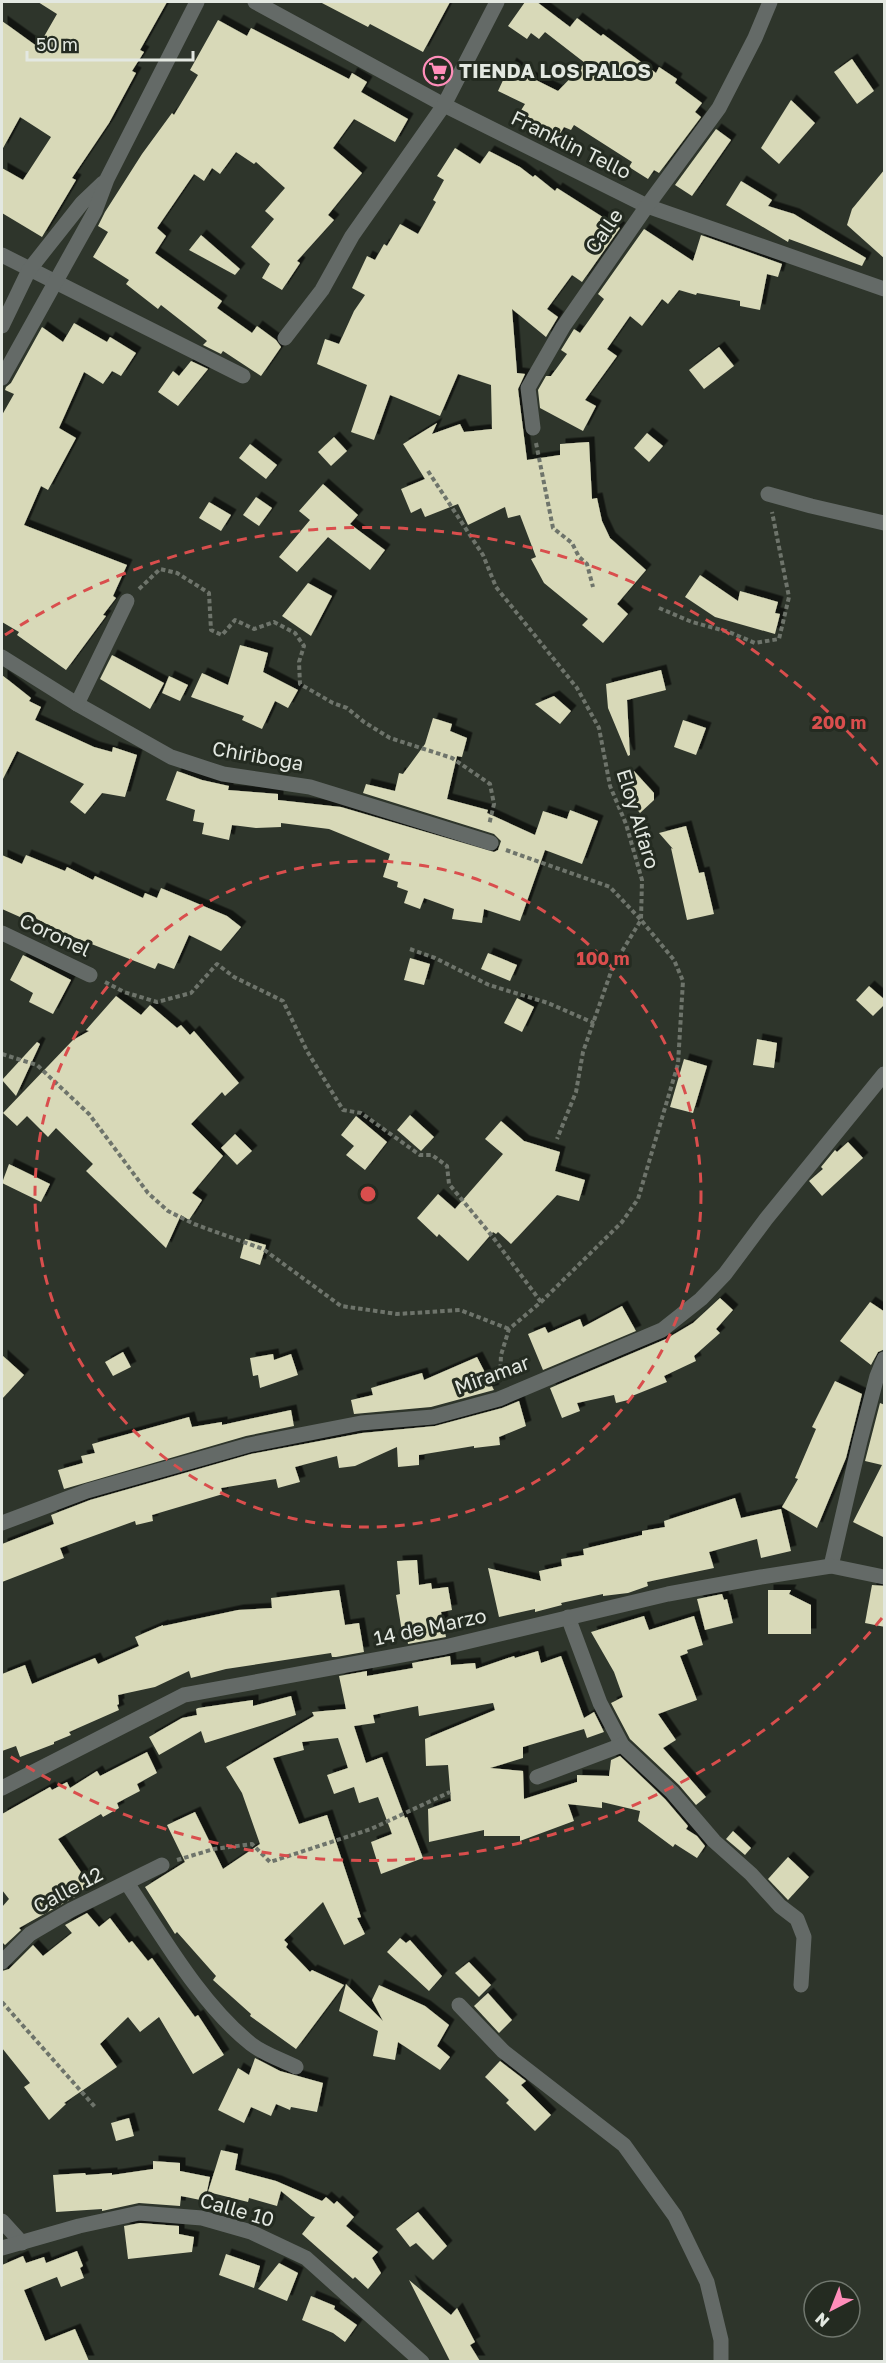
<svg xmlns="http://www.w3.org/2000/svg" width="886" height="2363" font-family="'Golos Text',sans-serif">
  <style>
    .building { fill: #d8d9b8; filter: url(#shadow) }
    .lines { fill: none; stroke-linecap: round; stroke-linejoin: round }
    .path { stroke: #6e746b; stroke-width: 4; stroke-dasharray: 4.5 3; stroke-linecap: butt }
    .minor { stroke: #646a67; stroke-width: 15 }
    .ring { fill: none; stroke: #d94e4d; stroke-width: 3; stroke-dasharray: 10 8 }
    .labels { text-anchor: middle; stroke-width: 6; stroke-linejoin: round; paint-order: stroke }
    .poi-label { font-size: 20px; font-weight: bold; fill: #e3e8e1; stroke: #242b21; text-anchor: start }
    .street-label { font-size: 20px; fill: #e3e8e1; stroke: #242b21 }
    .centre { fill: #d94e4d; stroke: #242b21; stroke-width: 3 }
    .ring-label { font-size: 18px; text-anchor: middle; font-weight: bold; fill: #d94e4d; stroke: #242b21; stroke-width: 6; stroke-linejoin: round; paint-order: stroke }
  </style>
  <defs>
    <filter id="shadow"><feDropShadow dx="5.5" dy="-5.5" stdDeviation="0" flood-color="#0009"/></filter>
  </defs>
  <rect width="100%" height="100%" fill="#2e352b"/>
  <!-- building -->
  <g class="building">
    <path d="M38 2H167L140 50 144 52 132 71 136 73 109 123 72 178 76 180 42 237 2 213V168L23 180 51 137 20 117 2 150V21L38 47 57 14Z"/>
    <path d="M320 2H450L423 52 370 24 368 27Z"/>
    <path d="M525 2H537L570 27 577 18 601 36 603 34 656 73 659 67 677 79 675 83 702 103 695 112 701 117 659 173 654 170 648 179 629 167 632 162 574 125 571 130 564 127 558 137 545 131 518 115 525 104 498 91 511 63 530 77 558 91 585 63 545 32 539 39 531 33 527 39 508 26Z"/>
    <path d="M218 20 247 36 251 28 349 79 352 73 367 82 361 92 408 119 395 142 354 119 333 148 362 173 328 215 334 220 297 261 300 263 282 290 262 278 270 264 251 247 274 219 265 211 285 188 256 162 254 164 236 152 220 174 212 168 204 181 194 174 157 228 166 236 155 253 222 301 217 308 252 333 257 326 276 340 281 347 261 376 223 351 221 354 203 345 207 341 161 305 158 309 126 284 129 280 93 257 108 232 98 226 105 212 142 154 172 113 174 115 198 75 190 70Z"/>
    <path d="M852 59 874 91 857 104 834 72Z"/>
    <path d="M791 100 815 123 779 164 761 148Z"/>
    <path d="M716 129 731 140 692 196 675 185Z"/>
    <path d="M455 148 480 164 489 151 520 167 533 177 535 175 555 191 557 188 620 228 582 282 572 275 547 309 558 317 546 337 512 309 517 373 525 374 518 389 527 460 560 455V444L589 442 592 499 597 498 602 521 610 538 646 570 617 604 628 614 603 643 582 625 588 619 544 583 531 559 536 557 520 515 508 518 505 507 468 525 458 504 425 517 421 508 411 513 401 489 425 479 403 444 437 423 432 434 460 424 464 432 492 429 491 385 458 374 440 416 390 395 374 440 351 432 367 385 317 364 325 339 339 344 354 311 365 295 352 288 367 256 375 260 384 244 387 246 400 224 418 234 436 202 433 200 444 180 437 176Z"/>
    <path d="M885 169V259L847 225 852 209Z"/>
    <path d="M741 181 772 200 768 206 794 214 866 258 862 266 789 239 788 242 726 205Z"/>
    <path d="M644 229 693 261 701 235 782 264 778 277 767 274 760 310 740 306V301L697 293 696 295 679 290 668 304 662 299 642 326 630 316 607 349 617 356 585 400 596 406 583 431 540 408 538 390 546 376H551L567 354 561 350 574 329 580 333 604 299 598 294Z"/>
    <path d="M201 235 240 269 235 275 189 250Z"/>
    <path d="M74 323 107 342 110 337 136 353 121 376 112 371 103 384 84 372 59 428 76 438 48 490 41 486 24 525 127 565 113 596 116 598 103 615 106 616 66 670 17 635 19 632 2 622V415L14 394 5 390 6 387 11 383 42 327 63 342Z"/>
    <path d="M719 347 734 366 704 389 689 370Z"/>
    <path d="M191 361 208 369 178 406 158 392 173 371 179 376Z"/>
    <path d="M647 433 663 446 649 462 634 448Z"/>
    <path d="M334 437 347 451 331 466 318 452Z"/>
    <path d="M250 444 277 465 266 479 239 458Z"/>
    <path d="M323 484 358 515 350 524 385 550 370 570 328 537 297 572 279 557 310 520 299 511Z"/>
    <path d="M256 497 272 508 259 526 243 515Z"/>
    <path d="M209 502 231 515 221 531 199 518Z"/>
    <path d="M700 575 738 601 740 591 778 602 775 613 780 614 775 634 715 617 685 597Z"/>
    <path d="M308 583 332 596 311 636 282 616Z"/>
    <path d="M240 645 268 653 263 672 298 690 288 708 275 701 262 729 242 720 244 716 191 697 202 673 228 685Z"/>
    <path d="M112 655 164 683 150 709 100 679Z"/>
    <path d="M661 670 666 690 627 700 630 755 628 756 608 708 606 684Z"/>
    <path d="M2 675 31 698 29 701 41 707 35 720 94 747 112 752 113 747 137 755 125 797 102 793 85 814 70 802 84 784 17 751 2 781Z"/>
    <path d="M169 676 188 685 180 701 162 693Z"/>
    <path d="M554 696 571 711 560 724 535 704Z"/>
    <path d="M433 718 452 724 450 731 467 738 462 757 457 756 447 799 488 810 487 813 535 835 543 811 567 819 570 810 598 821 582 864 545 850 520 921 484 909 482 923 452 919 454 909 424 898 420 909 404 903 408 891 397 887 398 882 383 877 390 854 329 829 281 823V827L256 828 232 825 229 840 202 834 204 823 193 821 195 810 166 800 177 771 202 780 229 786 228 790 278 794V800L341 807 494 852 498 850 501 841 494 834 363 793 366 784 395 791 399 773 403 774 425 744Z"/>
    <path d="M683 720 706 728 696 755 674 747Z"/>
    <path d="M634 771 654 793V800L640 813 620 790V784Z"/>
    <path d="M686 826 699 873 704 872 714 914 687 920 671 848 673 849 659 833Z"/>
    <path d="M2 855 22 864 26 855 65 871 67 867 93 880 95 876 143 898 145 893 157 898 161 888 227 916 241 927 221 951 189 935 174 969 158 963 155 969 66 934 31 916 29 921 2 909Z"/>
    <path d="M488 953 517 965 510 981 481 969Z"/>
    <path d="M23 955 71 980 53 1014 29 1002 33 993 10 980Z"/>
    <path d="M410 958 430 964 424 985 404 980Z"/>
    <path d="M869 986 885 1000V1004L873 1016 856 1000Z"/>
    <path d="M116 996 141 1015 150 1005 177 1028 181 1025 190 1035 194 1031 239 1083 225 1096 222 1092 191 1124 223 1156 192 1193 202 1200 189 1220 181 1215 166 1248 86 1171 93 1164 56 1128 48 1137 27 1116 17 1126 3 1113 73 1040 89 1031 86 1030Z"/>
    <path d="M517 998 534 1007 522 1032 504 1023Z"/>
    <path d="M757 1039 777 1043 774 1068 753 1065Z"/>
    <path d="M37 1042 40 1044 16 1096 2 1080Z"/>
    <path d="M684 1059 707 1066 693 1113 670 1107Z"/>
    <path d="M410 1115 434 1137 421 1151 397 1130Z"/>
    <path d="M356 1116 387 1142 365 1170 346 1155 354 1146 341 1135Z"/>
    <path d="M501 1121 524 1141 560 1152 555 1171 585 1180 579 1201 557 1195 511 1244 498 1232 496 1234 493 1232 468 1261 439 1234 437 1237 417 1218 438 1194 455 1209 503 1154 485 1139Z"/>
    <path d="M235 1134 252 1151 237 1165 221 1148Z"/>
    <path d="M848 1142 863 1158 822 1196 809 1181 823 1169 821 1167 835 1150 837 1152Z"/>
    <path d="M9 1164 50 1184 41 1202 2 1183Z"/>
    <path d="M245 1239 266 1245 260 1265 240 1258Z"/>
    <path d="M720 1298 733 1310 716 1329 720 1333 694 1356 696 1361 664 1376 667 1382 632 1396V1399L616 1403 614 1395 577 1403 580 1411 562 1418 550 1388 666 1339 693 1323Z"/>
    <path d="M870 1302 885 1312V1349L878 1352 871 1365 840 1341Z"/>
    <path d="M622 1306 636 1331 543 1370 528 1334 545 1327 548 1333 580 1319 583 1327Z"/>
    <path d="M123 1352 131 1367 113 1376 105 1362Z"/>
    <path d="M273 1354 274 1360 291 1354 298 1375 260 1388 258 1375 253 1376 250 1358Z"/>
    <path d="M2 1355 24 1375 2 1399Z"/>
    <path d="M477 1357 494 1390 431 1407 354 1414 351 1400 373 1395 371 1388 422 1373 424 1380Z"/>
    <path d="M835 1381 862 1394 846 1458 817 1528 782 1507 798 1479 795 1478 816 1429 812 1427Z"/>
    <path d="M519 1401 526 1426 499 1437 500 1445 474 1448V1446L419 1455V1465L398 1467 397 1447 355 1466 339 1468 337 1456 295 1467 300 1482 278 1488 276 1479 221 1488 223 1494 152 1515 153 1521 136 1525 135 1521 60 1548 64 1558 2 1582V1544L54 1524 51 1515 90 1500 251 1454 362 1433 435 1426 502 1408Z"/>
    <path d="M880 1403 885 1405V1538L853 1522 882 1465 865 1461Z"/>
    <path d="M291 1410 294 1426 246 1436 64 1489 58 1470 83 1463 81 1456 95 1453 92 1444 189 1417 192 1427 222 1422V1425Z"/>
    <path d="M735 1498 741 1518 781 1509 791 1551 761 1558 757 1539 709 1552 714 1568 647 1582 648 1586 628 1593 603 1596V1594L561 1603 562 1605 535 1612V1609L499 1617 488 1568 541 1581 539 1571 562 1566 561 1559 584 1555 583 1549 642 1535V1531L665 1527 664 1521Z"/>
    <path d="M417 1560 419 1585 431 1583 432 1589 448 1587 452 1610 441 1612 446 1637 408 1644 406 1632H402L396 1595 400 1594 397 1561Z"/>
    <path d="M872 1585 885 1586V1627L865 1623Z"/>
    <path d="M339 1590 345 1625 359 1623 364 1652 336 1657H332L331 1653 226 1669 191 1678 189 1671 155 1687 118 1695 119 1704 117 1705 119 1710 69 1732 71 1735 54 1742V1744L20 1757 16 1746 2 1751V1674L25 1665 32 1684 95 1658 98 1664 139 1646 135 1637 163 1625V1626L238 1610 272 1608 271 1598Z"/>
    <path d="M768 1590H791L789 1594 811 1605V1634H768Z"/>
    <path d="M722 1594 724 1600 727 1599 733 1623 705 1630 697 1599Z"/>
    <path d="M644 1616 649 1630 694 1616 703 1645 687 1650 688 1653 680 1656 697 1700 658 1714 676 1740 663 1748 706 1797 696 1805 679 1785 630 1739 611 1703 623 1697 614 1672 591 1632Z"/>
    <path d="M538 1651 541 1663 561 1656 584 1718 594 1712 604 1732 587 1738 584 1729 523 1747V1758L490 1768 523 1771 524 1799 577 1782V1775L609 1776 611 1760 620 1756 665 1799 688 1826 686 1829 697 1836 705 1846 697 1858 675 1844 673 1847 638 1821 640 1811 602 1802V1808L568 1804 574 1821 520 1841V1836H484V1830L429 1842 428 1809 451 1801 448 1765 426 1766 425 1739 495 1710 493 1703 419 1716 418 1706 373 1715 375 1723 354 1726 366 1763 382 1757 405 1818 407 1817 423 1858 381 1874 371 1842 392 1834 378 1797 359 1803 354 1787 334 1794 327 1775 348 1768 338 1738 302 1742 304 1750 273 1758 299 1824 327 1815 361 1917 357 1918 365 1934 344 1945 323 1902 284 1940 288 1944 286 1947 310 1972 312 1970 344 1985 296 2049 250 2016 251 2014 213 1980 216 1976 177 1932 175 1934 145 1887 185 1862 167 1825 195 1812 223 1869 260 1844 242 1793 226 1767 314 1716 312 1712 346 1709 339 1676 367 1671V1676L413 1668 412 1663 450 1656 451 1665 475 1663 476 1669 514 1656 515 1658Z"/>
    <path d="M291 1696 296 1715 205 1743 201 1731 159 1755 149 1737 182 1718 197 1715 196 1709 198 1708 253 1700V1706Z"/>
    <path d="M147 1752 157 1773 137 1784 140 1791 117 1803 119 1808 103 1817 101 1814 58 1839 90 1885 74 1896 75 1897 19 1928 21 1930 5 1945 2 1942V1907L9 1899 2 1890V1814L50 1787 52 1790 67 1782 70 1788 97 1771 100 1776Z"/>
    <path d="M733 1831 751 1848 745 1855 726 1839Z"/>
    <path d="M788 1857 809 1877 788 1900 768 1879Z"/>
    <path d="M87 1913 99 1927 110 1918 129 1943 132 1941 148 1961 152 1958 195 2017 198 2015 224 2055 193 2074 159 2017 140 2032 128 2017 100 2044 117 2067 64 2103 66 2104 49 2120 24 2087 30 2083 2 2048V1971L9 1969 33 1945 43 1956 72 1933 65 1925Z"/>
    <path d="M400 1938 406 1943 410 1940 442 1976 429 1991 387 1952Z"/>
    <path d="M469 1962 491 1985 479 1997 455 1973Z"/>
    <path d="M346 1984 383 2021 372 2000 379 1985 425 2006 449 2025 437 2046 450 2057 440 2070 398 2042 395 2060 373 2056 378 2031 339 2011Z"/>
    <path d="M488 1993 512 2020 499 2033 474 2006Z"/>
    <path d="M255 2058 280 2071 323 2083 317 2112 291 2107 290 2110 276 2104 271 2116 251 2107 244 2123 218 2110 238 2068 249 2075Z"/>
    <path d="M500 2061 526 2081 521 2085 551 2115 535 2131 506 2103 509 2100 485 2077Z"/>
    <path d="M129 2118 134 2136 116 2141 111 2123Z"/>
    <path d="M221 2150 238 2154 235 2170 276 2181 322 2201 326 2197 334 2204 337 2201 354 2217 346 2226 378 2252 372 2258 381 2273 368 2289 355 2277 353 2279 302 2234 315 2217 311 2216 281 2191 277 2206 249 2198 248 2202 208 2192Z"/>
    <path d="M153 2161 180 2163V2171L210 2177 205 2201 181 2196 180 2206 139 2203 102 2211V2209L56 2212 53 2175 85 2173 86 2175 112 2173V2175L153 2169Z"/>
    <path d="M418 2212 447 2246 433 2260 416 2243 410 2247 396 2229Z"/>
    <path d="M140 2223 179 2226V2234L194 2237 192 2252 128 2259 124 2226Z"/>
    <path d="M77 2251 83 2266 80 2268 84 2278 61 2287 57 2277 24 2290 45 2341 75 2329 89 2361H2V2265L23 2256 26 2263 44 2257 46 2263Z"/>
    <path d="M226 2254 260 2266 254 2288 219 2275Z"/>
    <path d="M279 2263 298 2273 287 2301 258 2289Z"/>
    <path d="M409 2280 451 2315 457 2308 475 2342 470 2345 480 2361H450Z"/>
    <path d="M311 2296 335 2306 334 2309 357 2325 345 2342 333 2333 302 2320Z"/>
  </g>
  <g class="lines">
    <!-- path -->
    <g class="path">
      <path d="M536 443 553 528 572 543 579 557 587 564 593 587"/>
      <path d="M428 471 483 555 496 587 577 688 599 728 610 786 626 824 642 880 641 920 674 960 683 981 678 1064 638 1199 622 1222 541 1302 509 1329 501 1355 500 1379"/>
      <path d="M139 589 160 569 177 573 209 593 211 630 222 635 235 620 254 629 274 622 295 633 304 646 299 662 300 684 333 703 347 708 364 722 390 738 452 758 490 784 494 804 489 825"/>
      <path d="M659 608 692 622 729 632 755 643 779 639 789 597 772 512"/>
      <path d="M506 850 610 887 641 920 613 966 583 1052 576 1092 557 1139"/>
      <path d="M410 949 435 958 489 985 548 1003 594 1023"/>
      <path d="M105 982 124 992 157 1002 191 993 217 964 234 977 283 1001 307 1051 343 1110 361 1113 420 1155H432L447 1166 449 1184 492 1236 541 1302"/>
      <path d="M2 1054 37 1065 89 1114 148 1193 168 1211 194 1224 263 1249 341 1306 397 1314 460 1310 509 1329"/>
      <path d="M177 1860 214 1849 252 1844 270 1862 371 1829 450 1792"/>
      <path d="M2 2002 95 2107"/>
    </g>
    <!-- minor -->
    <g class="minor">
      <path d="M255 2 444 105 647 206 884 289"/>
      <path d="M2 255 243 376"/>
      <path d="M2 326 29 270 82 203 103 183"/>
      <path d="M285 338 322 290 352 236 444 105 497 2"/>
      <path d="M2 378 95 211 107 179 197 2"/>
      <path d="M533 428 528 388 563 327 647 206 719 108 755 38 770 2"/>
      <path d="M768 494 811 506 884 523"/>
      <path d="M2 657 77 704 171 757 223 774 310 787 491 843"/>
      <path d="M77 704 127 601"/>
      <path d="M2 933 90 975"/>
      <path d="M2 1523 87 1491 249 1445 361 1423 433 1417 499 1399 662 1330 701 1299 725 1274 766 1219 884 1074"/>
      <path d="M831 1566 860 1441 877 1376 884 1359"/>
      <path d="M568 1617 600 1703 622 1745 672 1792 714 1841 751 1874 780 1906 797 1919 804 1937 801 1985"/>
      <path d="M537 1777 622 1745"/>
      <path d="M2 1788 184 1695 445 1647 668 1594 761 1577 831 1566 884 1577"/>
      <path d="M127 1883C163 1937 200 2003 251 2044 264 2054 282 2060 296 2067"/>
      <path d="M2 1962 30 1934 71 1910 162 1865"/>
      <path d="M459 2005 503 2051 624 2145 675 2216 707 2282 721 2340V2362"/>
      <path d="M2 2221 22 2243"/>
      <path d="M2 2248 79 2226 139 2213 202 2218 251 2232 306 2258 422 2362"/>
    </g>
  </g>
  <!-- distance rings -->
  <g class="ring">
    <circle cx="368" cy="1194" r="333"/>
    <path d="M882 1618A666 666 0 0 1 5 1753M5 635A666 666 0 0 1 882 770"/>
  </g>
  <!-- icons -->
  <defs>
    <g id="supermarket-ring" transform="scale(1.5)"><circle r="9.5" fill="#242b21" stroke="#ff8eba" stroke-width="1.5"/><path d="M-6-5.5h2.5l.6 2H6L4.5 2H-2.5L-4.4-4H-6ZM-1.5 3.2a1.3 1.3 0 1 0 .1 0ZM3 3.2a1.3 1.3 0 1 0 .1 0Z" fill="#ff8eba"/></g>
  </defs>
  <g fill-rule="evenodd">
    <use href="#supermarket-ring" x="438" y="71"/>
  </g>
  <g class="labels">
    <!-- poi labels -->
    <g class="poi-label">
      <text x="459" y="78">TIENDA LOS PALOS</text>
    </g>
    <!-- street labels -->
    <g class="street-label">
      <text transform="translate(571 145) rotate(26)" y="7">Franklin Tello</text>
      <text transform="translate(604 231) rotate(-55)" y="7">Calle</text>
      <text transform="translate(258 756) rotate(10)" y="7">Chiriboga</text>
      <text transform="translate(638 819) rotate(73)" y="7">Eloy Alfaro</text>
      <text transform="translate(55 935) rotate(25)" y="7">Coronel</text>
      <text transform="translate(492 1375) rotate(-20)" y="7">Miramar</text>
      <text transform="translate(430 1627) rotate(-12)" y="7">14 de Marzo</text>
      <text transform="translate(68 1890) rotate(-28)" y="7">Calle 12</text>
      <text transform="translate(237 2210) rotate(16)" y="7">Calle 10</text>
    </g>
  </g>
  <circle cx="368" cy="1194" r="9" class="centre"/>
  <g class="ring-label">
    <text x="839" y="729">200 m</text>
    <text x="603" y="965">100 m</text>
  </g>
  <!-- border -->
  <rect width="886" height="2363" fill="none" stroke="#e3e8e1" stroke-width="6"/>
  <!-- north arrow -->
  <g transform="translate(832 2309) rotate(222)"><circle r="28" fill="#242b21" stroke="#70776e" stroke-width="1.5"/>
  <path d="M0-4.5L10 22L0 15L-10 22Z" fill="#ff8eba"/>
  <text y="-9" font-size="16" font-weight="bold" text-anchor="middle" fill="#e3e8e1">N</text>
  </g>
  <!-- scale -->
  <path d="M27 51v9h166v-9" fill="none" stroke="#e3e8e1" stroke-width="3"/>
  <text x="36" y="51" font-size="18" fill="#e3e8e1" stroke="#242b21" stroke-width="4.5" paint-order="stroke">50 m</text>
</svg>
